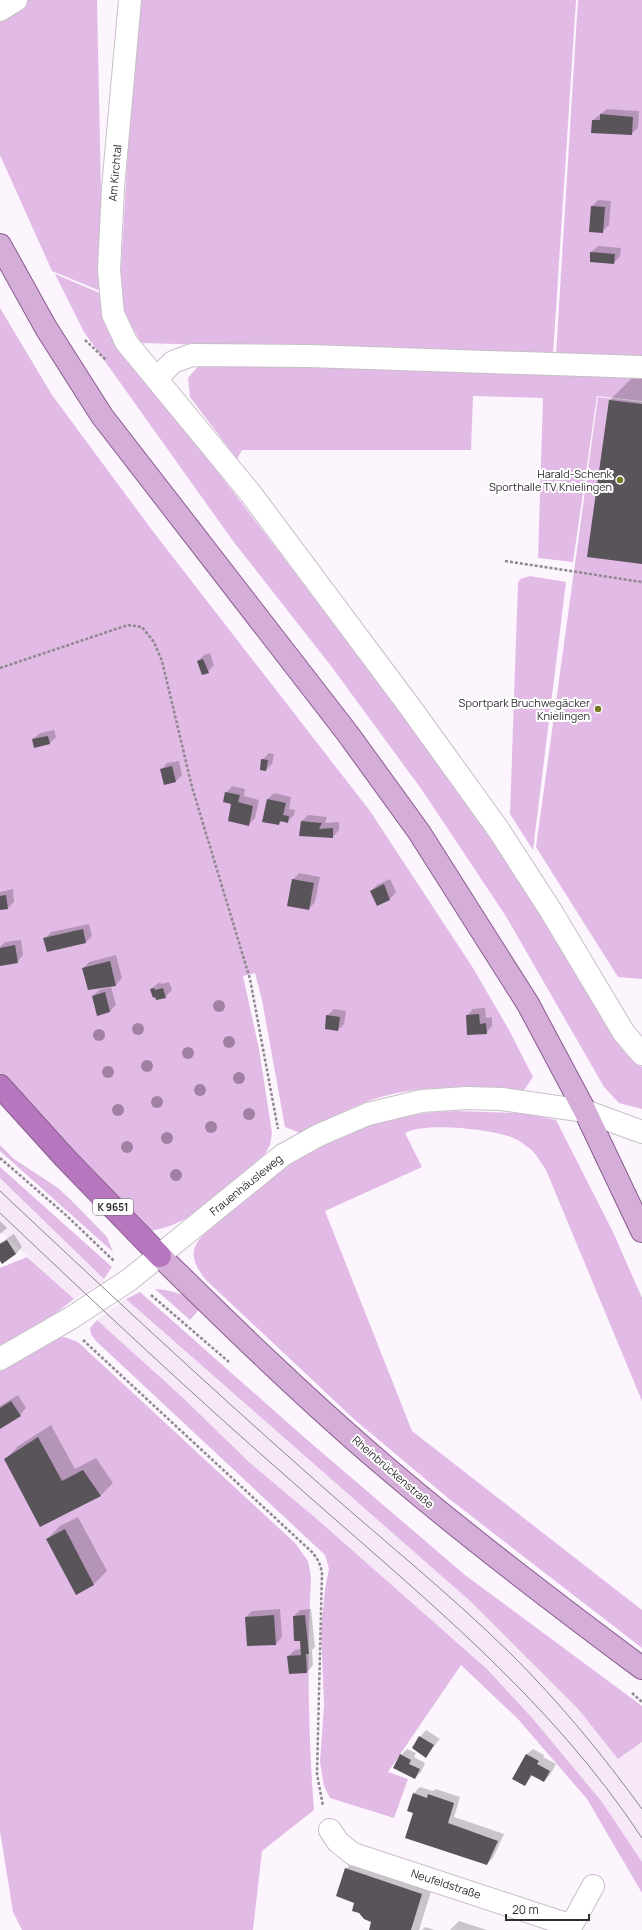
<svg xmlns="http://www.w3.org/2000/svg" width="642" height="1930" font-family="Manrope,sans-serif">
  <style>
    .built { fill: #f6e8f7 }
    .green { fill: #e1bbe5 }
    .shadow { fill: #0003 }
    .building { fill: #59535a }
    .lines { fill: none; stroke-linecap: round; stroke-linejoin: round }
    .minor-casing { stroke: #c7bfc8; stroke-width: 24 }
    .major-casing { stroke: #875d8c; stroke-width: 24 }
    .highway-casing { stroke: #875d8c; stroke-width: 24 }
    .path { stroke: #8e888f; stroke-width: 2.5; stroke-dasharray: 3 2; stroke-linecap: butt }
    .minor { stroke: #fff; stroke-width: 22 }
    .major { stroke: #d4add8; stroke-width: 22 }
    .highway { stroke: #b777be; stroke-width: 22 }
    .tram { stroke: #89848a; stroke-width: 1 }
    .tree { fill: #a080a3 }
    .poi-dot { fill: #747a24; stroke: #fff; stroke-width: 1.5 }
    .labels { text-anchor: middle; stroke-width: 4; stroke-linejoin: round; paint-order: stroke }
    .shield { fill: #fff; stroke: #6d6b6e; stroke-width: 1 }
    .shield-label { font-size: 10px; font-weight: bold; fill: #2f2c30 }
    .street-label { font-size: 11px; fill: #2f2c30; stroke: #fff }
    .poi-label { font-size: 11px; fill: #2f2c30; stroke: #fff; text-anchor: end }
  </style>
  <rect width="100%" height="100%" fill="#fdf5fe"/>
  <!-- built -->
  <g class="built">
    <path d="M0 1178 104 1279V1282L74 1299 0 1231Z"/>
    <path d="M126 1299 469 1600 579 1710 618 1759 642 1742V1862L602 1802 533 1719 487 1669 318 1520 249 1462 180 1395 97 1320Z"/>
  </g>
  <!-- green -->
  <g class="green">
    <path d="M0 0H97L103 292 52 271 0 155Z"/>
    <path d="M140 0H576L553 355 141 343 119 304 135 24Z"/>
    <path d="M578 0H642V358L556 354Z"/>
    <path d="M55 274 102 294 119 343 280 553 452 781 537 907 608 1028 626 1054 642 1067V1109L619 1103 604 1087 507 918 422 790 331 666 233 541 84 332Z"/>
    <path d="M0 308 52 395 100 460 155 534 370 811 473 968 509 1030 533 1077 524 1090C468 1087 409 1082 356 1106 337 1114 319 1124 302 1134L285 1127 262 1000 255 973 243 976 259 1049 272 1133 270 1145 265 1154C230 1183 197 1224 150 1231L22 1099 0 1073Z"/>
    <path d="M202 362 642 374V401L597 396 573 562 538 558 543 398 473 396 471 450H242L237 459 190 397 188 378Z"/>
    <path d="M598 397 642 402V979L618 977 536 847Z"/>
    <path d="M530 576 566 582 533 850 510 814 518 583 520 579Z"/>
    <path d="M456 1111 522 1113 556 1120 613 1232 642 1298V1401L546 1170C541 1163 536 1153 529 1148 524 1144 517 1139 511 1137 487 1129 427 1122 405 1133L422 1167 325 1211 412 1431 642 1610V1648L448 1498 355 1420 206 1280C199 1272 190 1257 195 1247 199 1237 210 1229 217 1222 242 1199 279 1167 308 1152 326 1142 345 1135 364 1128 394 1116 423 1112 456 1111Z"/>
    <path d="M0 1145 14 1159 58 1188 72 1201 107 1237 113 1252 0 1151Z"/>
    <path d="M0 1167 112 1267 104 1279 0 1178Z"/>
    <path d="M27 1257 74 1299 44 1322 0 1348V1268Z"/>
    <path d="M155 1289C173 1290 187 1295 202 1306L190 1320Z"/>
    <path d="M140 1292 305 1438 465 1575 642 1706V1742L618 1759 579 1710 469 1600 126 1299Z"/>
    <path d="M97 1320 180 1395 249 1462 318 1520 487 1669 533 1719 602 1802 642 1862V1893L587 1799 518 1719 461 1665 388 1772 408 1779 394 1818 330 1798 324 1786 320 1762 324 1705 321 1631 325 1589 329 1569 325 1555 96 1341 91 1334 90 1328Z"/>
    <path d="M64 1337 78 1342 295 1543 308 1561 311 1577C307 1654 308 1733 314 1810L262 1851 253 1930H22L13 1912 0 1831V1370L53 1339Z"/>
  </g>
  <!-- shadow -->
  <g class="shadow">
    <path d="M607 109 639 111 638 128 631 134 593 120Z"/>
    <path d="M598 200 611 201 609 225 602 232 592 206Z"/>
    <path d="M598 246 621 248 620 256 614 263 591 252Z"/>
    <path d="M633 377 642 379V563L588 556 610 400Z"/>
    <path d="M210 653 214 665 208 672 198 661 204 655Z"/>
    <path d="M54 730 56 737 49 744 33 739 40 733Z"/>
    <path d="M269 753 274 754 272 764 266 770 262 760Z"/>
    <path d="M179 761 182 775 176 781 165 784 161 770 167 763Z"/>
    <path d="M232 786 245 789 244 796 259 800 255 818 248 825 226 793Z"/>
    <path d="M274 793 291 797 289 809 295 810 294 815 287 822 282 821 278 824 268 799Z"/>
    <path d="M308 815 327 817 325 823 339 822V830L333 837 302 821Z"/>
    <path d="M299 873 320 877 315 902 309 909 293 880Z"/>
    <path d="M390 879 396 892 390 899 371 891 377 885Z"/>
    <path d="M13 889 14 902 8 908 0 909V892Z"/>
    <path d="M89 924 92 936 86 942 47 951 45 939 51 932Z"/>
    <path d="M21 940 23 955 17 962 0 959V947L5 942Z"/>
    <path d="M116 955 122 978 116 985 88 989 83 969 89 962Z"/>
    <path d="M160 982 161 984 169 982 172 990 165 997 151 989Z"/>
    <path d="M111 987 116 1005 110 1011 98 1014 93 996 99 990Z"/>
    <path d="M485 1008 486 1018 492 1017V1026L486 1033 467 1016 473 1009Z"/>
    <path d="M334 1009 346 1011 344 1024 338 1030 327 1016Z"/>
    <path d="M0 1221 7 1228 0 1234Z"/>
    <path d="M14 1234 22 1247 16 1254 0 1259V1243Z"/>
    <path d="M18 1395 26 1408 20 1415 0 1427V1406Z"/>
    <path d="M51 1425 75 1469 96 1458 113 1483 101 1495 40 1526 6 1459 18 1446Z"/>
    <path d="M78 1517 107 1571 94 1584 76 1594 47 1539 60 1526Z"/>
    <path d="M280 1609 282 1637 276 1644 246 1617 252 1611Z"/>
    <path d="M311 1609 315 1647 312 1650 313 1665 307 1672 288 1656 295 1650 302 1649 301 1640 294 1616 300 1610Z"/>
    <path d="M426 1730 440 1739 426 1756 420 1737Z"/>
    <path d="M407 1749 416 1753 414 1757 425 1763 421 1772 415 1778 401 1755Z"/>
    <path d="M533 1749 544 1755 543 1757 556 1764 550 1775 544 1781 533 1775 525 1785 526 1755Z"/>
    <path d="M420 1787 433 1791 436 1789 460 1797 454 1817 504 1834 493 1858 487 1864 414 1812 408 1810 414 1793Z"/>
    <path d="M359 1856 434 1882 419 1930H370L372 1921 356 1903 346 1869Z"/>
    <path d="M459 1921 487 1930H450Z"/>
    <path d="M425 1927 435 1930H422Z"/>
  </g>
  <!-- building -->
  <g class="building">
    <path d="M600 114 633 117 632 135 591 133 592 120H600Z"/>
    <path d="M591 206 605 207 603 233 589 232Z"/>
    <path d="M590 252 615 254 614 264 590 262Z"/>
    <path d="M609 400 642 404V564L587 557Z"/>
    <path d="M203 659 209 673 202 675 197 661Z"/>
    <path d="M48 736 50 744 34 748 32 739Z"/>
    <path d="M261 759 268 760 266 771 260 770Z"/>
    <path d="M172 766 176 782 164 785 160 769Z"/>
    <path d="M225 792 240 795 238 802 253 806 249 826 228 821 231 804 223 802Z"/>
    <path d="M267 799 286 803 283 815 289 816 288 823 280 821 279 825 262 822Z"/>
    <path d="M301 821 322 823 319 829 333 828V838L299 836Z"/>
    <path d="M292 879 314 883 309 910 287 906Z"/>
    <path d="M384 884 390 900 377 906 370 891Z"/>
    <path d="M6 895 8 909 0 910V896Z"/>
    <path d="M83 929 86 943 47 952 43 938Z"/>
    <path d="M15 945 18 963 0 966V948Z"/>
    <path d="M110 961 116 986 88 990 82 968Z"/>
    <path d="M154 988 155 990 163 988 166 998 156 1000 155 997 153 998 150 989Z"/>
    <path d="M105 992 110 1012 97 1016 92 996Z"/>
    <path d="M479 1014 480 1024 486 1023 487 1034 467 1035 466 1015Z"/>
    <path d="M326 1015 340 1017 338 1031 325 1029Z"/>
    <path d="M7 1240 16 1254 2 1264 0 1261V1244Z"/>
    <path d="M11 1401 21 1416 0 1429V1408Z"/>
    <path d="M38 1437 62 1481 83 1470 101 1496 40 1527 4 1459Z"/>
    <path d="M65 1529 94 1585 76 1595 46 1539Z"/>
    <path d="M274 1615 276 1645 247 1646 245 1617Z"/>
    <path d="M305 1615 309 1654H306L307 1673 289 1674 287 1656 301 1655 300 1641H294L293 1616Z"/>
    <path d="M419 1736 434 1745 426 1758 412 1748Z"/>
    <path d="M400 1754 411 1760 409 1764 420 1769 415 1779 393 1768Z"/>
    <path d="M526 1754 539 1761 537 1764 550 1771 544 1782 531 1775 525 1786 512 1779Z"/>
    <path d="M413 1793 427 1798 428 1794 454 1803 448 1823 498 1841 487 1865 405 1838 413 1813 407 1811Z"/>
    <path d="M345 1868 422 1894 411 1930H369L371 1922 364 1919 359 1913 352 1911 354 1903 336 1896Z"/>
  </g>
  <g class="lines">
    <!-- minor casing -->
    <g class="minor-casing">
      <g id="minor">
        <path d="M130 0 113 188 109 270 113 314 126 342 251 494 410 707 498 829 551 911 624 1033 642 1054"/>
        <path d="M0 10 16 0"/>
        <path d="M157 378 173 362 192 355 309 356 642 367"/>
        <path d="M0 1359 71 1318 129 1280 283 1155 319 1135 368 1114 422 1101 466 1098 502 1099 585 1111 642 1132"/>
        <path d="M330 1830 338 1842 353 1854 563 1923 566 1930"/>
        <path d="M569 1930 593 1886"/>
      </g>
    </g>
    <!-- major casing -->
    <g class="major-casing">
      <g id="major">
        <path d="M0 245 46 328 102 416 348 734 419 832 528 1004 585 1111 642 1231"/>
        <path d="M160 1256C232 1327 305 1398 381 1463 465 1535 553 1602 642 1668"/>
      </g>
    </g>
    <!-- highway casing -->
    <g class="highway-casing">
      <path id="highway" d="M0 1086 65 1158 160 1256"/>
    </g>
    <!-- path -->
    <g class="path">
      <path d="M85 340 106 360"/>
      <path d="M505 561 642 582"/>
      <path d="M0 668 128 625 142 627 154 642 162 661 192 787 250 979 278 1129"/>
      <path d="M0 1158 67 1216 114 1261"/>
      <path d="M151 1295 229 1362"/>
      <path d="M83 1340 313 1553 319 1562 322 1572 317 1774 323 1806"/>
      <path d="M632 1693 642 1702"/>
    </g>
    <!-- minor -->
    <use href="#minor" class="minor"/>
    <!-- major -->
    <use href="#major" class="major"/>
    <!-- highway -->
    <use href="#highway" class="highway"/>
    <!-- tram -->
    <g class="tram">
      <path d="M0 1191C101 1286 203 1381 307 1473 375 1534 447 1591 512 1655 560 1703 602 1754 642 1809"/>
      <path d="M0 1213C97 1305 195 1397 296 1485 420 1595 550 1698 642 1838"/>
    </g>
  </g>
  <!-- trees -->
  <g class="tree">
    <circle cx="219" cy="1006" r="6"/>
    <circle cx="138" cy="1029" r="6"/>
    <circle cx="99" cy="1035" r="6"/>
    <circle cx="229" cy="1042" r="6"/>
    <circle cx="188" cy="1053" r="6"/>
    <circle cx="147" cy="1066" r="6"/>
    <circle cx="108" cy="1072" r="6"/>
    <circle cx="239" cy="1078" r="6"/>
    <circle cx="200" cy="1090" r="6"/>
    <circle cx="157" cy="1102" r="6"/>
    <circle cx="118" cy="1110" r="6"/>
    <circle cx="249" cy="1114" r="6"/>
    <circle cx="211" cy="1127" r="6"/>
    <circle cx="167" cy="1138" r="6"/>
    <circle cx="127" cy="1147" r="6"/>
    <circle cx="176" cy="1175" r="6"/>
  </g>
  <!-- markers -->
  <g class="poi-dot">
    <circle cx="620" cy="480" r="4"/>
    <circle cx="598" cy="709" r="4"/>
  </g>
  <g class="labels">
    <!-- shield labels -->
    <rect class="shield" x="93" y="1199" width="40" height="16" rx="3"/>
    <g class="shield-label">
      <text x="113" y="1211">K 9651</text>
    </g>
    <!-- street labels -->
    <g class="street-label">
      <text transform="translate(115 173) rotate(-85)" y="4">Am Kirchtal</text>
      <text transform="translate(246 1185) rotate(-39)" y="4">Frauenhäusleweg</text>
      <text transform="translate(393 1472) rotate(41)" y="4">Rheinbrückenstraße</text>
      <text transform="translate(446 1884) rotate(18)" y="4">Neufeldstraße</text>
    </g>
    <!-- poi labels -->
    <g class="poi-label">
      <text x="612" y="478">Harald-Schenk<tspan x="612" dy="13">Sporthalle TV Knielingen</tspan></text>
      <text x="590" y="707">Sportpark Bruchwegäcker<tspan x="590" dy="13">Knielingen</tspan></text>
    </g>
  </g>
  <!-- scale -->
  <path d="M506 1914v6h83v-6" fill="none" stroke="#2f2c30" stroke-width="2"/>
  <text x="512" y="1914" font-size="12" fill="#2f2c30" stroke="#ffffff" stroke-width="3" paint-order="stroke">20 m</text>
</svg>
